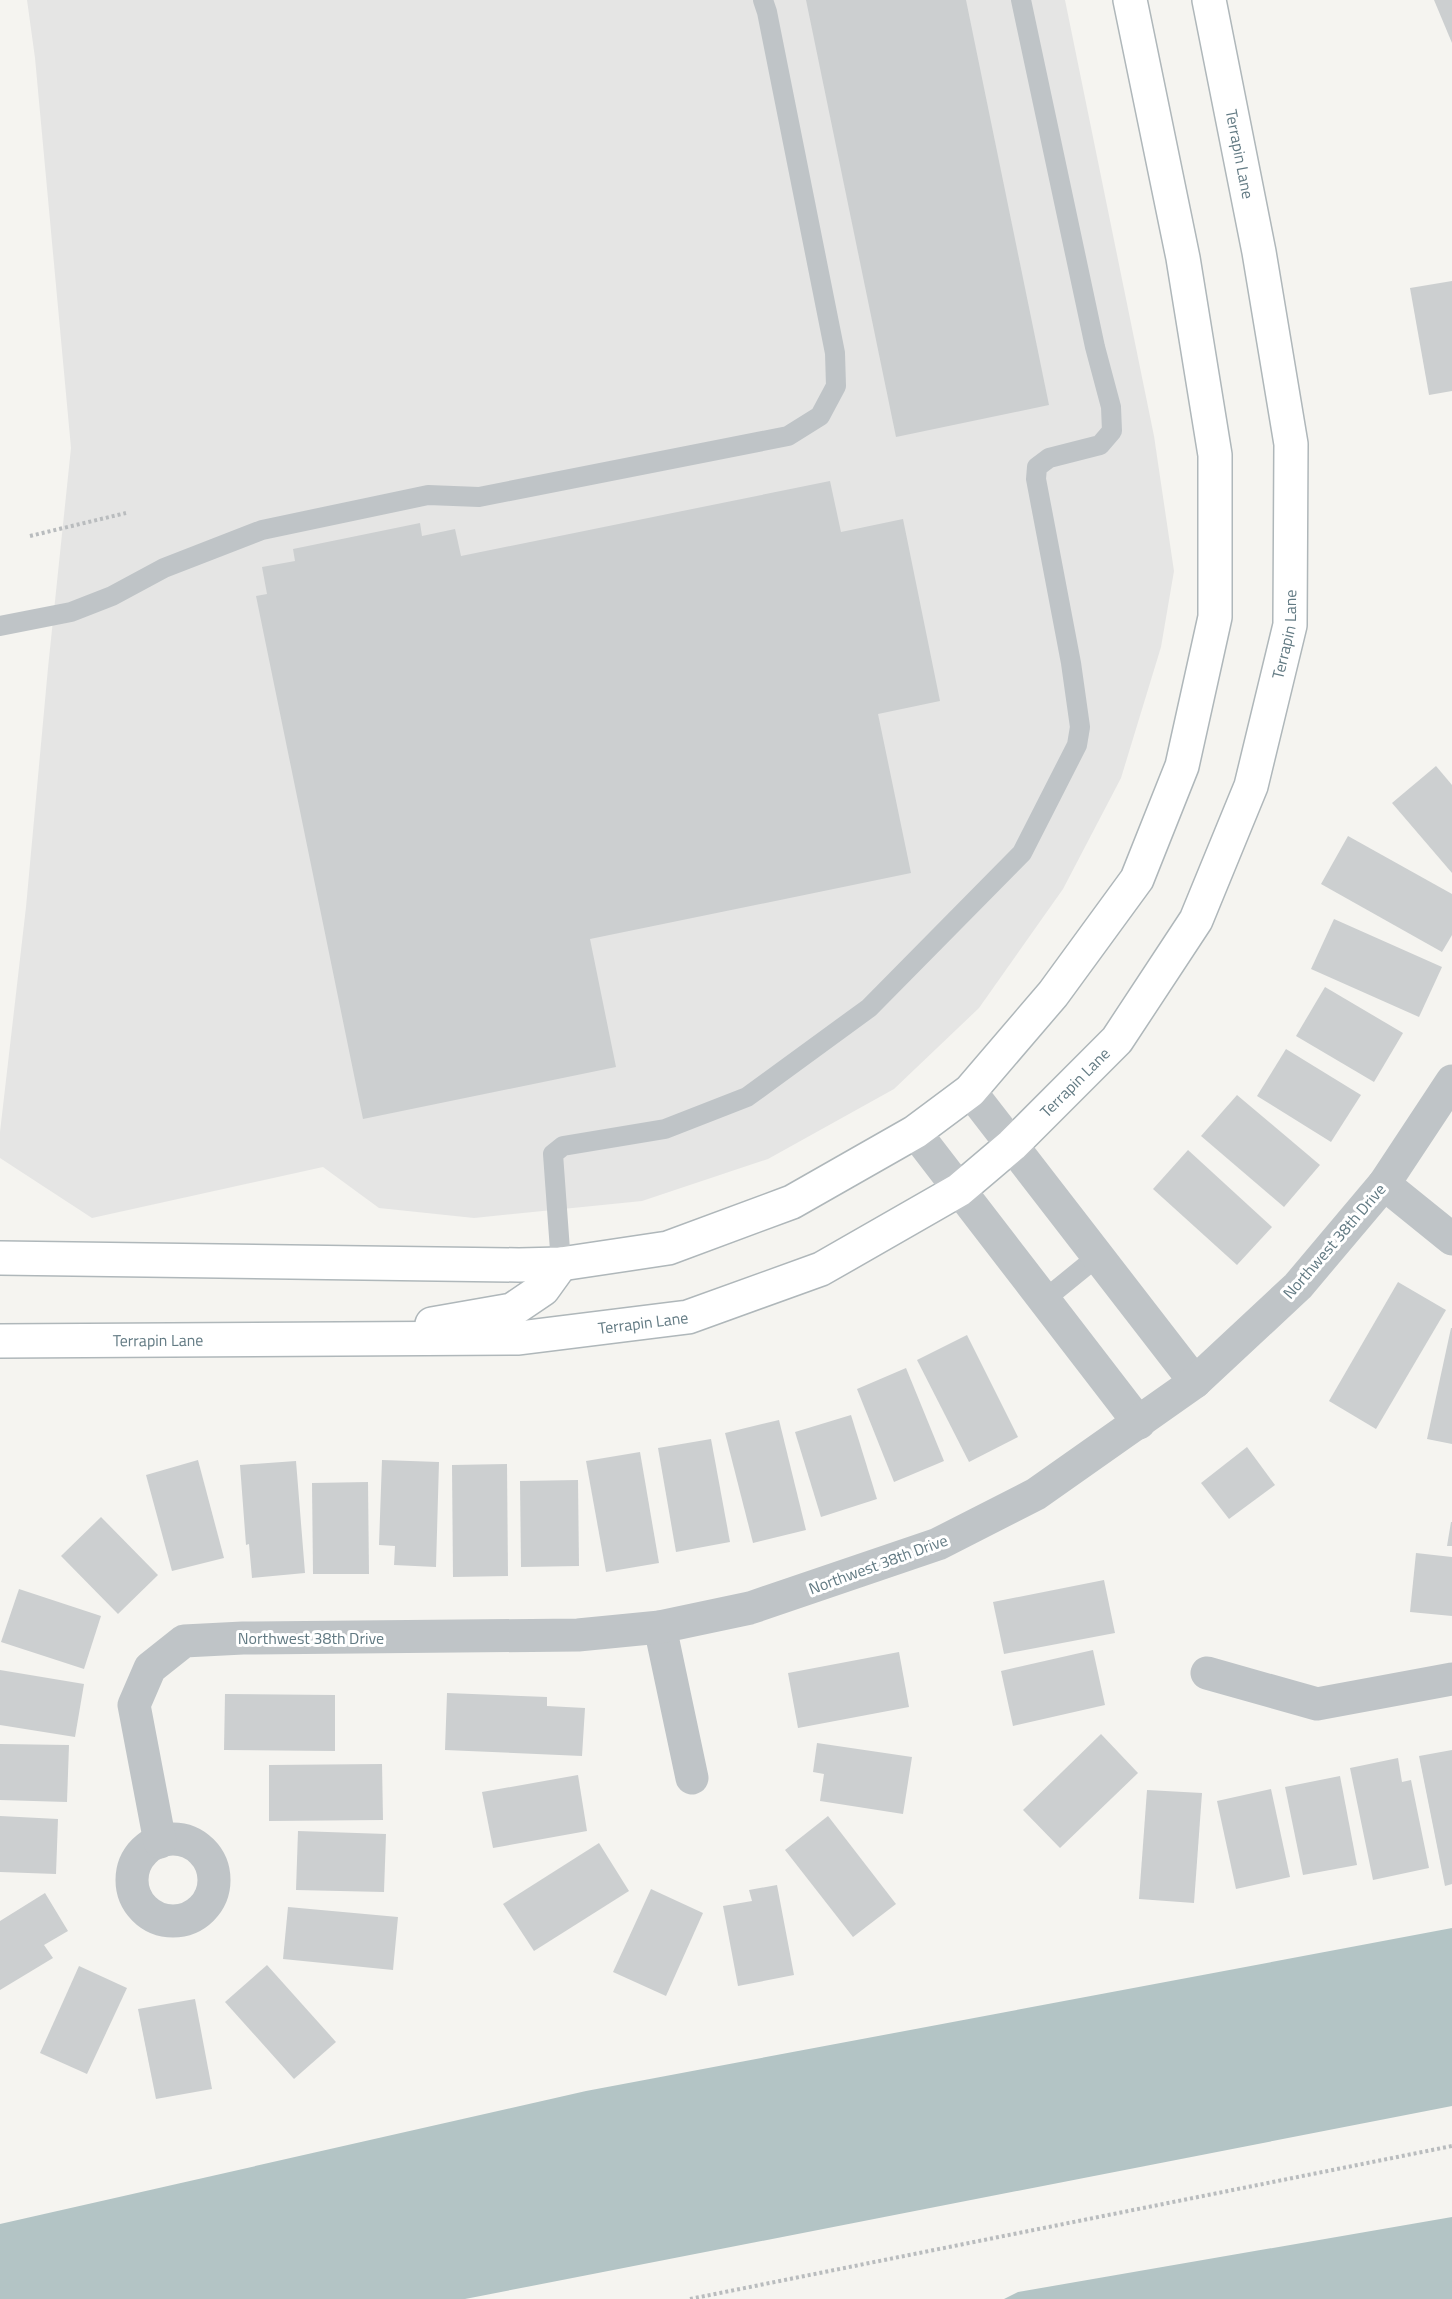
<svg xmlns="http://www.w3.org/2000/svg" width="1452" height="2299" font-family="'Titillium Web',sans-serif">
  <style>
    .built { fill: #e5e5e4 }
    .water { fill: #b3c4c5 }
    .building { fill: #cccfd0 }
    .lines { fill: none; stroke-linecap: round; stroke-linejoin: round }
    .secondary-casing { stroke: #afb7ba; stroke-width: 36 }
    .path { stroke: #b9bcbe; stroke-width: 4; stroke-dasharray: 3 3; stroke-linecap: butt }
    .lane { stroke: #bfc4c7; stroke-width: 20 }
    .street { stroke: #bfc4c7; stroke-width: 33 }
    .secondary { stroke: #fff; stroke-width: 33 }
    .labels { text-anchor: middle; stroke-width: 6; stroke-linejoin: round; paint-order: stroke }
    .street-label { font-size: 16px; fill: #627a83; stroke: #fff }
  </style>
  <rect width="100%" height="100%" fill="#f5f4f0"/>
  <!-- built -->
  <path class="built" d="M27 0H1065L1154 436 1174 571 1161 647 1121 778 1063 889 979 1008 894 1089 768 1159 642 1201 474 1218 379 1208 323 1167 92 1218 0 1158V1132L26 907 48 668 71 448 35 58Z"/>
  <!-- water -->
  <g class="water">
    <path d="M1452 1928V2106L465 2299H0V2224L586 2091Z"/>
    <path d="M1452 2217V2299H1004L1018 2292Z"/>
  </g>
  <!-- building -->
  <g class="building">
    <path d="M806 0H966L1049 405 896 437Z"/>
    <path d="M1434 0H1452V43Z"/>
    <path d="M1452 281V391L1429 395 1410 288Z"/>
    <path d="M830 481 841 532 903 519 940 701 878 714 911 873 590 939 616 1067 363 1119 256 596 267 594 262 567 295 561 293 549 420 523 422 536 455 529 461 556Z"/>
    <path d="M1436 766 1452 785V873L1392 803Z"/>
    <path d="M1348 836 1452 894V935L1442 952 1321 884Z"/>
    <path d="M1334 919 1442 967 1419 1017 1311 969Z"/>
    <path d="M1325 987 1403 1033 1374 1082 1296 1036Z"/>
    <path d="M1286 1049 1361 1095 1331 1142 1257 1096Z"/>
    <path d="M1237 1095 1320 1165 1284 1207 1201 1136Z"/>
    <path d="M1188 1150 1272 1227 1237 1265 1153 1189Z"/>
    <path d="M1398 1282 1446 1310 1376 1429 1329 1401Z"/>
    <path d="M1451 1328H1452V1444L1427 1439Z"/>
    <path d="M967 1335 1018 1437 969 1462 917 1360Z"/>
    <path d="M906 1368 944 1461 894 1482 857 1389Z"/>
    <path d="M851 1415 877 1499 821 1517 795 1432Z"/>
    <path d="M779 1420 806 1530 753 1543 725 1433Z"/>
    <path d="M711 1439 730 1542 676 1552 658 1448Z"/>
    <path d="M1247 1447 1275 1485 1229 1519 1201 1483Z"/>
    <path d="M640 1452 659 1563 606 1572 586 1461Z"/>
    <path d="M198 1460 224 1558 172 1571 146 1475Z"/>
    <path d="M382 1460 439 1462 436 1567 394 1565 395 1546 379 1545Z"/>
    <path d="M296 1461 305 1573 252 1578 249 1544 246 1545 240 1465Z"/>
    <path d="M507 1464 508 1576 453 1577 452 1465Z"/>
    <path d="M578 1480 579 1566 521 1567 520 1481Z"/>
    <path d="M368 1482 369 1574H313L312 1483Z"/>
    <path d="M101 1517 158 1575 118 1614 61 1556Z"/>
    <path d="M1451 1522H1452V1546H1447Z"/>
    <path d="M1416 1553 1452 1557V1616L1410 1612Z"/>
    <path d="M1104 1580 1115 1633 1004 1654 993 1602Z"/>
    <path d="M19 1589 101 1616 84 1669 1 1642Z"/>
    <path d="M1093 1650 1105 1705 1013 1726 1001 1671Z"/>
    <path d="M899 1652 909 1707 798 1728 788 1673Z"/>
    <path d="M0 1670 84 1684 75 1737 0 1725Z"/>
    <path d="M447 1693 547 1697V1706L585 1708 582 1756 445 1750Z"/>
    <path d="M225 1694 335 1695V1751L224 1750Z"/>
    <path d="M1101 1734 1138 1773 1060 1848 1023 1810Z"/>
    <path d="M817 1743 912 1757 903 1814 820 1801 824 1774 813 1772Z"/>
    <path d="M0 1744 69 1745 67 1802 0 1800Z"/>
    <path d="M1452 1750V1884L1445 1886 1419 1756Z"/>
    <path d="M1398 1758 1402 1782 1411 1780 1429 1868 1373 1880 1350 1768Z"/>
    <path d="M382 1764 383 1820 269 1821V1765Z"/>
    <path d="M578 1775 587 1831 493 1848 482 1792Z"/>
    <path d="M1340 1776 1357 1865 1303 1875 1285 1787Z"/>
    <path d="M1271 1789 1290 1877 1236 1889 1217 1801Z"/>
    <path d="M1147 1790 1202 1793 1194 1903 1139 1899Z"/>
    <path d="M0 1816 58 1819 56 1874 0 1872Z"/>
    <path d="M828 1816 896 1904 853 1937 785 1850Z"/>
    <path d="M298 1831 386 1834 384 1892 296 1890Z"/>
    <path d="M599 1843 629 1891 534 1951 503 1904Z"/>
    <path d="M777 1885 794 1975 738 1986 723 1906 752 1901 749 1890Z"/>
    <path d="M651 1889 703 1913 666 1996 613 1972Z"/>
    <path d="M45 1893 68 1931 44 1945 53 1958 0 1990V1921Z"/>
    <path d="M288 1907 398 1917 393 1970 283 1959Z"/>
    <path d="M267 1965 336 2042 294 2079 225 2002Z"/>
    <path d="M79 1966 127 1988 87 2074 40 2053Z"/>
    <path d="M195 1999 212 2089 156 2099 138 2009Z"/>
  </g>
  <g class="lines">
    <!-- secondary casing -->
    <g class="secondary-casing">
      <g id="secondary">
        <path d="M0 1258 519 1265 561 1264 668 1248 792 1202 915 1132 970 1091 1053 994 1137 879 1182 766 1215 617V455L1183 258 1130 0"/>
        <path d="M432 1324 512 1310 543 1289 561 1264"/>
        <path id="s1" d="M0 1341 519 1338 688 1317 821 1269 959 1190 1012 1145 1117 1040 1196 920 1251 786 1290 625 1291 444 1259 252 1209 0"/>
      </g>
    </g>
    <!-- path -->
    <g class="path">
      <path d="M30 536 126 513"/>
      <path d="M690 2299 1452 2146"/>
    </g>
    <!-- lane -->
    <g class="lane">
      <path d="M0 626 71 612 112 596 164 568 262 530 428 495 479 497 788 436 820 416 836 386 835 353 767 12 763 0"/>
      <path d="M561 1264 553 1154 563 1146 665 1129 747 1097 869 1008 1022 853 1077 745 1080 727 1071 663 1036 479 1037 467 1049 458 1100 445 1112 431 1111 407 1095 347 1021 0"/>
      <path d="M1044 1300 1098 1256"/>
    </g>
    <!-- street -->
    <g class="street">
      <path d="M970 1091 1195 1382"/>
      <path d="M915 1132 1139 1423"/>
      <path d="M1384 1184 1452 1239"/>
      <path d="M660 1627 692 1778"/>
      <path d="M1207 1673 1317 1704 1452 1679"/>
      <circle cx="173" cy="1880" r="41"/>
      <path d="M160 1842 134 1705 150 1668 184 1641 243 1638 578 1635 660 1627 750 1608 938 1544 1036 1494 1195 1382 1298 1286 1384 1184 1452 1081"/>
    </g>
    <!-- secondary -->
    <use href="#secondary" class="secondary"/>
  </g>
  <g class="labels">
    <!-- street labels -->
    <g class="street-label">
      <text transform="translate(1240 154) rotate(79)" y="6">Terrapin Lane</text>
      <text dy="6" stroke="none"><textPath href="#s1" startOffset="1652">Terrapin Lane</textPath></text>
      <text dy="6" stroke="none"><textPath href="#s1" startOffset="1148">Terrapin Lane</textPath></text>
      <text transform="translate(1334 1241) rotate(-49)" y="6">Northwest 38th Drive</text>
      <text dy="6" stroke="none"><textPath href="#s1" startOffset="644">Terrapin Lane</textPath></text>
      <text dy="6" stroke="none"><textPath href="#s1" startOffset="158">Terrapin Lane</textPath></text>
      <text transform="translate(878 1564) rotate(-20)" y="6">Northwest 38th Drive</text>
      <text x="311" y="1644">Northwest 38th Drive</text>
    </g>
  </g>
</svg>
